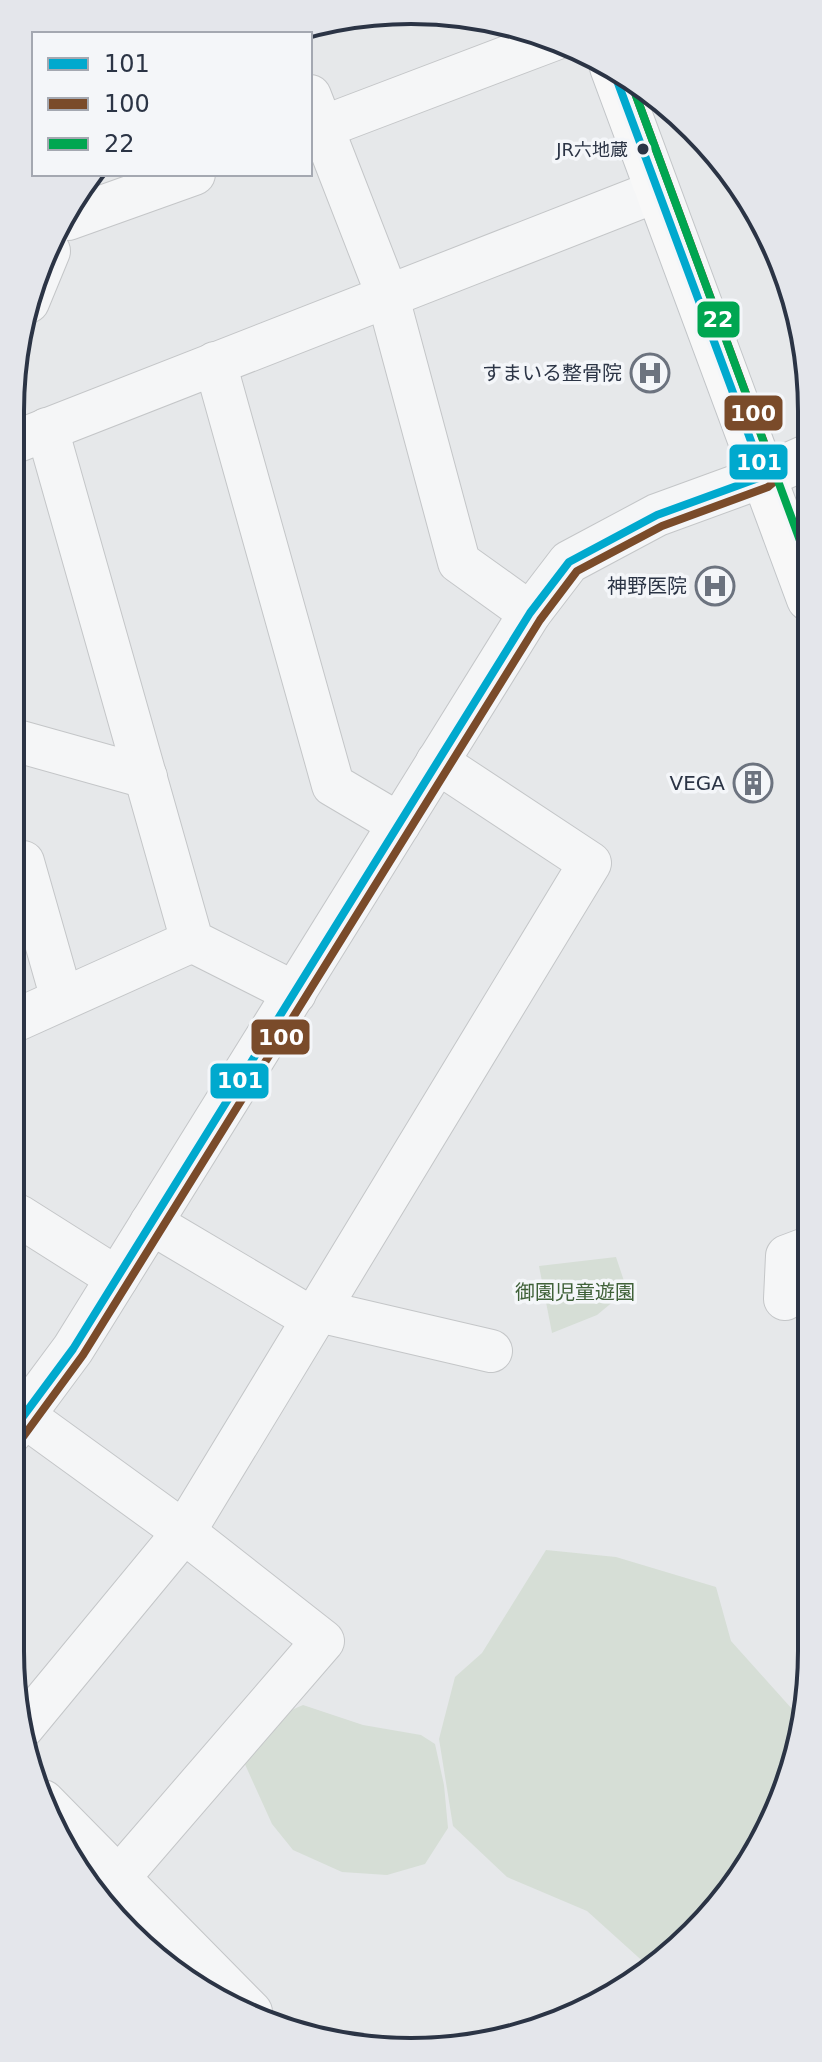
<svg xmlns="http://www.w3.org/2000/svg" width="822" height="2062" font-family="'DejaVu Sans','Noto Sans JP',sans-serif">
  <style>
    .green { fill: #d6ded6 }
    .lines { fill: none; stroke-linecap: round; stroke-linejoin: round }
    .minor-casing { stroke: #c4c6c8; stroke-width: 44 }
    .tertiary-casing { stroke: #c4c6c8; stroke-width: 46 }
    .primary-casing { stroke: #c2c5c8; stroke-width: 46 }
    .minor { stroke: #f5f6f7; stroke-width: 42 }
    .tertiary { stroke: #f5f6f7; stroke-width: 44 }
    .primary { stroke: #f8f8f8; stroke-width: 44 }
    .bus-1-casing { stroke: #f4f6f9; stroke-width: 14 }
    .bus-2-casing { stroke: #f4f6f9; stroke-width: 14 }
    .bus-3-casing { stroke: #f4f6f9; stroke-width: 14 }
    .bus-1 { stroke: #00a9ce; stroke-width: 8 }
    .bus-2 { stroke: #7a4b2a; stroke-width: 8 }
    .bus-3 { stroke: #00a651; stroke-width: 8 }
    .bus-dot { fill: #2b3445; stroke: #f4f6f9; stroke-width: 3 }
    .labels { text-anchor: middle; stroke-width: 7; stroke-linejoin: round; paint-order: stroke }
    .bus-label { font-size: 18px; fill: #2b3445; stroke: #f4f6f9; text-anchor: end }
    .poi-label { font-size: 20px; fill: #2b3445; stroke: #f4f6f9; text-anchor: end }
    .park-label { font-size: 20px; fill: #3f6138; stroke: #f4f6f9 }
    .rim { fill: none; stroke: #2b3445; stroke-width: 4 }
    .line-badge { stroke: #f4f6f9; stroke-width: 3 }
    .badge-label { font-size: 22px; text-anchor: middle; font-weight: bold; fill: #fff }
  </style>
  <rect width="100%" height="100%" fill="#e6e8ea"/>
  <!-- green -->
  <g class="green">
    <path d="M616 1257 627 1290 597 1315 552 1333 539 1266Z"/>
    <path d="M546 1550 616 1557 716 1587 731 1641 801 1719 791 1779 729 1895 648 1966 587 1911 507 1877 453 1826 439 1739 455 1677 482 1653Z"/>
    <path d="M303 1705 363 1725 421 1735 435 1744 444 1785 448 1828 425 1864 387 1875 342 1872 293 1850 272 1824 243 1760 266 1721Z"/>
  </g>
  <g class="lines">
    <!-- minor casing -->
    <g class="minor-casing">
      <g id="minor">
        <path d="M310 96 387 294 459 562 530 613"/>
        <path d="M310 132 555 39"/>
        <path d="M68 219 194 174"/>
        <path d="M28 302 49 251"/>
        <path d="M215 363 333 785 399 824"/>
        <path d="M47 429 192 941 295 993"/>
        <path d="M10 444 657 191"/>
        <path d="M10 739 146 777"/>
        <path d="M10 867 23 862 62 999"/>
        <path d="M10 1023 192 941"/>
        <path d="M10 1220 19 1216 117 1278"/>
        <path d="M151 1223 313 1319"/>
        <path d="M785 1299 787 1256 811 1247"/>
        <path d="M319 1311 491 1351"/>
        <path d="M24 1416 184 1532 590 863 437 762"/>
        <path d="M10 1434 73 1349 530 613 569 562 657 515 764 476"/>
        <path d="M23 1727 184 1532 323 1641 120 1876"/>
        <path d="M43 1801 251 2012"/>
      </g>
    </g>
    <!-- tertiary casing -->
    <g class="tertiary-casing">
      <path id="tertiary" d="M764 476 809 456"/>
    </g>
    <!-- primary casing -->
    <g class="primary-casing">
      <path id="primary" d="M612 67 809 599"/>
    </g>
    <!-- minor -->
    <use href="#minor" class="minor"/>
    <!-- tertiary -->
    <use href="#tertiary" class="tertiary"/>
    <!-- primary -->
    <use href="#primary" class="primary"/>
    <!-- bus-1 casing -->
    <g class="bus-1-casing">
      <path id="bus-1" d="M10 1434 73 1349 530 613 569 562 657 515 764 476 612 67"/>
    </g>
    <!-- bus-2 casing -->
    <g class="bus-2-casing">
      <path id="bus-2" d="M20 1441 83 1355 540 620 577 571 662 526 768 487 775 481V472L628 74"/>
    </g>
    <!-- bus-3 casing -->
    <g class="bus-3-casing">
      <path id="bus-3" d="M628 74 809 565"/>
    </g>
    <!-- bus-1 -->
    <use href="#bus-1" class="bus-1"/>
    <!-- bus-2 -->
    <use href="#bus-2" class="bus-2"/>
    <!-- bus-3 -->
    <use href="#bus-3" class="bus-3"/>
  </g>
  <!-- icons -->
  <defs>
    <g id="hospital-ring" transform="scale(2)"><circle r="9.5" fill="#f4f6f9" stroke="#6c737f" stroke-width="1.5"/><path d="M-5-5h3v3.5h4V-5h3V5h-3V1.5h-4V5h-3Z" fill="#6c737f"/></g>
    <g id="building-ring" transform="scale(2)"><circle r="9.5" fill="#f4f6f9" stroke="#6c737f" stroke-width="1.5"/><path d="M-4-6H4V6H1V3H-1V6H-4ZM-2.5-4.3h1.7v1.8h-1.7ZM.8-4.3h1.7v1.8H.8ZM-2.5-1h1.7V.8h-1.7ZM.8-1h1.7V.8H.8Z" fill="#6c737f"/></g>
  </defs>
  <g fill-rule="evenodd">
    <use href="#hospital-ring" x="650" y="373"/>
    <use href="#hospital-ring" x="715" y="586"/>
    <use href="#building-ring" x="753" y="783"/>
  </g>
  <!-- markers -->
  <circle class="bus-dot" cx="643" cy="149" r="7"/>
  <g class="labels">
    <!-- bus labels -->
    <g class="bus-label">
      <text x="628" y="156">JR六地蔵</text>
    </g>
    <!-- poi labels -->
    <g class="poi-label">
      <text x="622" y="380">すまいる整骨院</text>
      <text x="687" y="593">神野医院</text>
      <text x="725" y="790">VEGA</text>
    </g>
    <!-- park labels -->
    <g class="park-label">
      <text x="575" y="1299">御園児童遊園</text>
    </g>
  </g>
  <!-- crop -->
  <path d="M0 0H822V2062H0ZM411 24H411A387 387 0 0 1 798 411V1651A387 387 0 0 1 411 2038H411A387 387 0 0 1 24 1651V411A387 387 0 0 1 411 24Z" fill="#e4e6eb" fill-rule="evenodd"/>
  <path class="rim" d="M411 24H411A387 387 0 0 1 798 411V1651A387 387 0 0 1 411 2038H411A387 387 0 0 1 24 1651V411A387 387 0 0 1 411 24Z"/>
  <g class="line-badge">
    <rect x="696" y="300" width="45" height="39" rx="8" fill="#00a651"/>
    <rect x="723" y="394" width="61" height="38" rx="8" fill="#7a4b2a"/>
    <rect x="728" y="443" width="61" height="38" rx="8" fill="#00a9ce"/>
    <rect x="250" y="1018" width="61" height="38" rx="8" fill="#7a4b2a"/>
    <rect x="209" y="1062" width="61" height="38" rx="8" fill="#00a9ce"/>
  </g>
  <g class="badge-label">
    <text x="718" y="327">22</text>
    <text x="753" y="421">100</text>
    <text x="759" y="470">101</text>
    <text x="281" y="1045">100</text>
    <text x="240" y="1088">101</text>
  </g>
  <!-- legend -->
  <rect x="32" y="32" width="280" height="144" fill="#f4f6f9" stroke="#a4a8b1" stroke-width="2"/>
  <rect x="48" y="58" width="40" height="12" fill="#00a9ce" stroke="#a4a8b1" stroke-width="2"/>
  <text x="104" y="72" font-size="24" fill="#2b3445">101</text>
  <rect x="48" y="98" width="40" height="12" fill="#7a4b2a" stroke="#a4a8b1" stroke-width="2"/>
  <text x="104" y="112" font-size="24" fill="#2b3445">100</text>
  <rect x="48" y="138" width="40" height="12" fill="#00a651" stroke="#a4a8b1" stroke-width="2"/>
  <text x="104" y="152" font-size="24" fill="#2b3445">22</text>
</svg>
